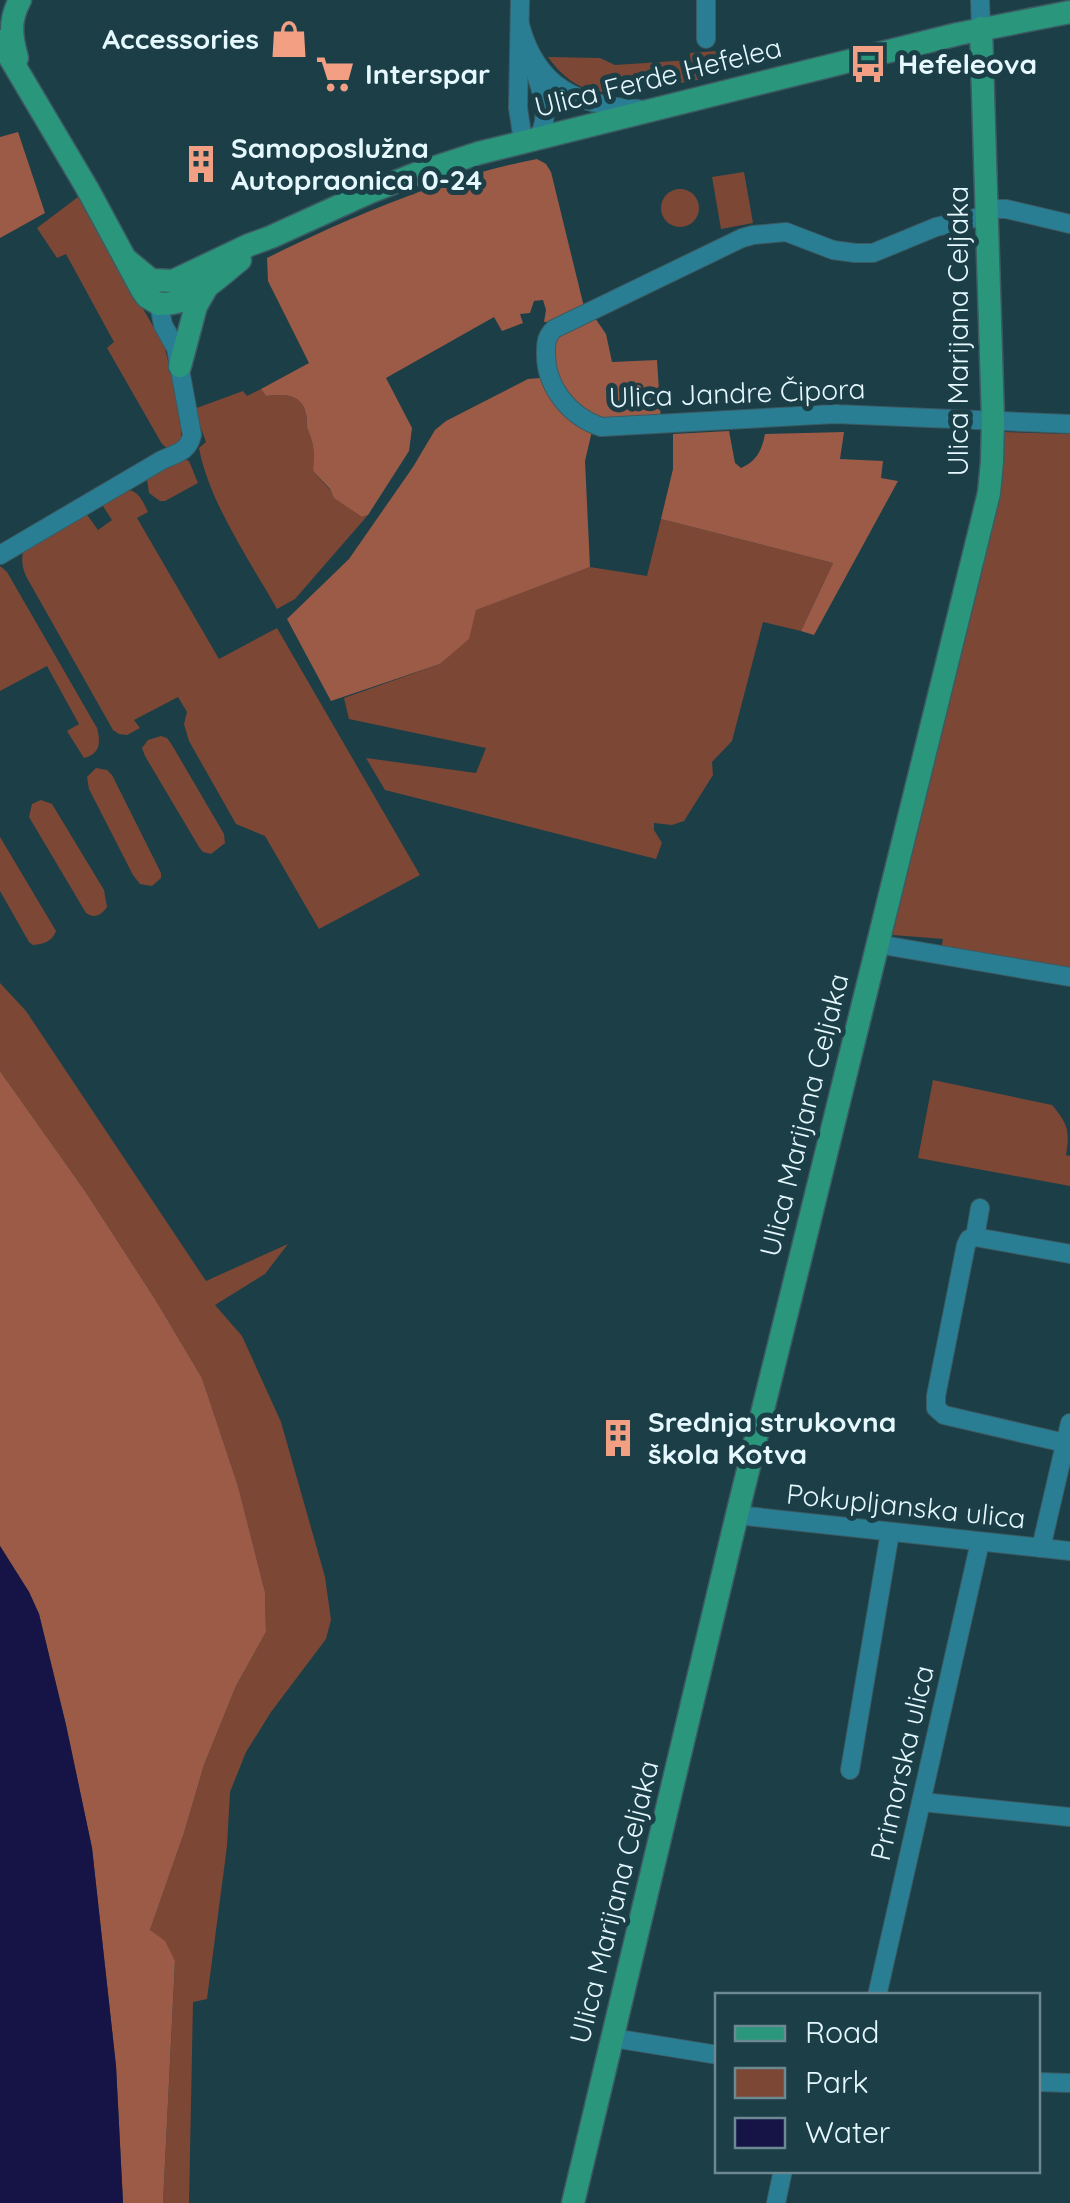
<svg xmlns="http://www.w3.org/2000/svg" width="1070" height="2203" font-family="Quicksand,sans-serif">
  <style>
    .green { fill: #7d4735 }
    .forest { fill: #9c5b46 }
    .water { fill: #161447 }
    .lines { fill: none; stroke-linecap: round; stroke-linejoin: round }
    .minor-casing { stroke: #3c5b63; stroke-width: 20 }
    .major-casing { stroke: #3c5b63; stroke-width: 25 }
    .minor { stroke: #297e94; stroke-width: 18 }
    .major { stroke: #2a977d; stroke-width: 22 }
    .labels { text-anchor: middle; stroke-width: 10; stroke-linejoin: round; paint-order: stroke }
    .poi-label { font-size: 28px; font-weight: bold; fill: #e5f8fe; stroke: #1c3e47; text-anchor: start }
    .street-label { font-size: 28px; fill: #e5f8fe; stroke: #1c3e47 }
  </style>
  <rect width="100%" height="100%" fill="#1c3e47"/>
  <!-- green -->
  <g class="green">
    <path d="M717 51 718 76C697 80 676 84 655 87 610 96 578 99 548 57L600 58 615 65 690 60V53Z"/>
    <path d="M744 172 753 223 721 229 712 177Z"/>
    <circle cx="680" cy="208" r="19"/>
    <path d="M78 197 164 345 181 412V438L175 447 167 448 162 444 107 348 114 342 66 254 57 258 37 228Z"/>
    <path d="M261 389 266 396C284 394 302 393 306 414 308 421 305 423 308 430 315 448 314 451 313 471L330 490 335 498 362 517 368 515 295 599 277 609C250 561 209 502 199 448L206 442 194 409 243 391 247 396Z"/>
    <path d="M1002 432 1070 434V971L941 950 943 939 893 935 894 921Z"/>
    <path d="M181 458 189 461 198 483 165 501H160L149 493 147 479Z"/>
    <path d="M125 489C139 491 142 500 148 512L137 518 219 659 277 628 420 875 319 929 265 836 236 824 189 741 184 724 187 712 178 697 134 720 140 728 127 735 119 734 113 730 27 578C21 566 21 557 25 545L85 512 98 530 112 520 99 500Z"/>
    <path d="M661 519 833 563 801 631 763 622 732 741 712 762 713 775 684 821 672 825 654 823V830L662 843 656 859 385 790 366 758 476 773 486 748 349 719 344 698 440 664 468 639 475 610 590 567 647 576Z"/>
    <path d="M0 566 7 572 97 728C101 743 100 754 84 758L67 731 79 724 47 666 0 691Z"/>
    <path d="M161 736 167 738 172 745 224 834 225 843 211 854 203 852 199 847 145 756 142 748 148 740Z"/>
    <path d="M96 768 107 770 112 775 161 873V878L152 886 140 884 133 875 89 789 87 777Z"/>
    <path d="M41 800 52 804 104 890 107 907C101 915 95 919 86 913L29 817 32 804Z"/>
    <path d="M0 837 56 931C52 942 43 944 33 945L29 942 0 891Z"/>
    <path d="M0 983 26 1011 206 1281 288 1244 265 1274 215 1305 242 1336 281 1422 325 1577 331 1620 326 1639 271 1712 246 1752 230 1792 227 1846 207 1999 193 2002 189 2203H163L175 1962 150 1930 184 1833 204 1765 236 1686 266 1632 265 1592 238 1486 202 1378 155 1299 85 1191 0 1071Z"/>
    <path d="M933 1080 1052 1105C1068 1124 1070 1131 1066 1155L1070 1156V1186L918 1158Z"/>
  </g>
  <!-- forest -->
  <g class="forest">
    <path d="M18 132 45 213 0 238V137Z"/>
    <path d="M537 159 546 164 551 172 584 307 558 321 544 322 546 310 543 300 534 301 530 313 520 314 523 323 502 331 494 317 386 378 412 428 409 451 368 515 362 517 334 498 330 489 313 471C314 451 315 448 308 430 305 423 308 421 306 414 302 393 283 394 266 396L261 389 309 363 268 281 267 258C352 216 444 177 537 159Z"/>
    <path d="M595 318 606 334 612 362 657 360 661 421H596L556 383 551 347 557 336Z"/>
    <path d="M540 378 592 431 585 461 590 567 476 610 469 639 440 664 331 701 287 619 349 559 413 467 435 430 446 421 528 379Z"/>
    <path d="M729 431 735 463 741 468C757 461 762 450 765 434L844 432 840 459 883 461 881 478 898 481 814 635 801 631 833 563 661 519 673 469V434Z"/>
    <path d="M0 1071 85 1191 155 1299 202 1378 238 1486 265 1592 266 1632 236 1686 204 1765 184 1833 150 1930 165 1941 175 1961 163 2203H123L116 2066 92 1848 66 1725 39 1614 29 1592 0 1546Z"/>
  </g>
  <!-- water -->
  <path class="water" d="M0 1546 29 1592 39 1614 66 1725 92 1848 116 2066 123 2203H0Z"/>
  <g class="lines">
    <!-- minor casing -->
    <g class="minor-casing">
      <g id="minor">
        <path d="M520 0 518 108 523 141"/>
        <path d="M980 0 981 28"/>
        <path d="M520 25C537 88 578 106 639 109"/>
        <path d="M706 39V0"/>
        <path d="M532 62C539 85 553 115 538 137"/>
        <path d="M988 209H1006L1070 224"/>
        <path d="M988 215 936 227 873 253H855L833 250 786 232 753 235 742 238 554 329C547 336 546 341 546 352 545 386 569 416 601 427L835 414 1070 424"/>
        <path d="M0 555 162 460C177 453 188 452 192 435L176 348 163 325 159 304"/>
        <path d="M877 944 1070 977"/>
        <path d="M980 1208 975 1237 969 1239 966 1245 936 1396V1408L944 1415 1065 1443"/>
        <path d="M975 1237 1070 1254"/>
        <path d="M737 1515 1070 1551"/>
        <path d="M1041 1548 1070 1423"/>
        <path d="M850 1770 890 1532"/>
        <path d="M922 1802 1070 1817"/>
        <path d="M877 1996 980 1542"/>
        <path d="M613 2038 718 2055"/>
        <path d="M1038 2082 1070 2083"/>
        <path d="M776 2203 783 2170"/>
      </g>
    </g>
    <!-- major casing -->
    <g class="major-casing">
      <g id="major">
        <path d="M0 41 87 188 142 290 147 297 159 304"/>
        <path d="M17 58C11 36 9 20 20 0"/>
        <path d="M128 261 151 280 173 281 249 245 271 237 370 192 421 172 479 153 958 34 1070 12"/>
        <path d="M159 304C191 306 217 278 240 260"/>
        <path d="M180 366 196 306 208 285"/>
        <path d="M573 2203 737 1515 989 493 992 462 993 420 981 28"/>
      </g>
    </g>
    <!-- minor -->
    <use href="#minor" class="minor"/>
    <!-- major -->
    <use href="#major" class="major"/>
  </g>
  <!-- icons -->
  <defs>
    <g id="shop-bare" transform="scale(3)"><path d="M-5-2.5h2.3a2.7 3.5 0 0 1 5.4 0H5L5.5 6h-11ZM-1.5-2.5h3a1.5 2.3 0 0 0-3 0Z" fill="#f39f84" stroke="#1c3e47" stroke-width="2.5" paint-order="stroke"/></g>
    <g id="bus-bare" transform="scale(3)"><path d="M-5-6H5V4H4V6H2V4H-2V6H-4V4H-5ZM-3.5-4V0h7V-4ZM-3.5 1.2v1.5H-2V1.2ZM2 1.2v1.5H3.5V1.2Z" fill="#f39f84" stroke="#1c3e47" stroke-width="2.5" paint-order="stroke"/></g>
    <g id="supermarket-bare" transform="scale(3)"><path d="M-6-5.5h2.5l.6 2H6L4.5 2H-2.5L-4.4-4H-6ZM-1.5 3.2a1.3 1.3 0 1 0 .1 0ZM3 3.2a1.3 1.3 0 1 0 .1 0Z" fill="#f39f84" stroke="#1c3e47" stroke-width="2.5" paint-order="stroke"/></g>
    <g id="building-bare" transform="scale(3)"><path d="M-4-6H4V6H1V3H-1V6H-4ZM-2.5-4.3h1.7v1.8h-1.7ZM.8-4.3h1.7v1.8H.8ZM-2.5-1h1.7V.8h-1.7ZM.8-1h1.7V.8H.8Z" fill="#f39f84" stroke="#1c3e47" stroke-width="2.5" paint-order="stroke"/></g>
  </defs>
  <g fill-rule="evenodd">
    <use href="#shop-bare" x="289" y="39"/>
    <use href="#bus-bare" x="868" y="64"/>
    <use href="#supermarket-bare" x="335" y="74"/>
    <use href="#building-bare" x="201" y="164"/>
    <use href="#building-bare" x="618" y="1438"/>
  </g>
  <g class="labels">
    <!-- poi labels -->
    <g class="poi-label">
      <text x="259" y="49" text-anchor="end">Accessories</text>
      <text x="898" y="74">Hefeleova</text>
      <text x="365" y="84">Interspar</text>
      <text x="231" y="158">Samoposlužna<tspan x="231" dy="32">Autopraonica 0-24</tspan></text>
      <text x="648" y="1432">Srednja strukovna<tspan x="648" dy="32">škola Kotva</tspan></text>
    </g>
    <!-- street labels -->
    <g class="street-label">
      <text transform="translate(658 77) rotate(-14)" y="10">Ulica Ferde Hefelea</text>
      <text transform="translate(958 331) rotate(-90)" y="10">Ulica Marijana Celjaka</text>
      <text transform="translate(737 393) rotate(-2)" y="10">Ulica Jandre Čipora</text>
      <text transform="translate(804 1115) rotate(-76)" y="10">Ulica Marijana Celjaka</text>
      <text transform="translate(906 1506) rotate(6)" y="10">Pokupljanska ulica</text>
      <text transform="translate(902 1763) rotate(-77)" y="10">Primorska ulica</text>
      <text transform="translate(614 1902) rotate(-76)" y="10">Ulica Marijana Celjaka</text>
    </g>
  </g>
  <!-- legend -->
  <rect x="715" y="1993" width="325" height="180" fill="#1c3e47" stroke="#6c8890" stroke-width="2.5"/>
  <rect x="735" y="2026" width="50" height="15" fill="#2a977d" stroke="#6c8890" stroke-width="2.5"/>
  <text x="805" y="2043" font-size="30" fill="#e5f8fe">Road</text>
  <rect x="735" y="2068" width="50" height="30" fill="#7d4735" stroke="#6c8890" stroke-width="2.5"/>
  <text x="805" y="2093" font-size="30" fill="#e5f8fe">Park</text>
  <rect x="735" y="2118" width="50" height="30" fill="#161447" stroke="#6c8890" stroke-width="2.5"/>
  <text x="805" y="2143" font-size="30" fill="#e5f8fe">Water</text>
</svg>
